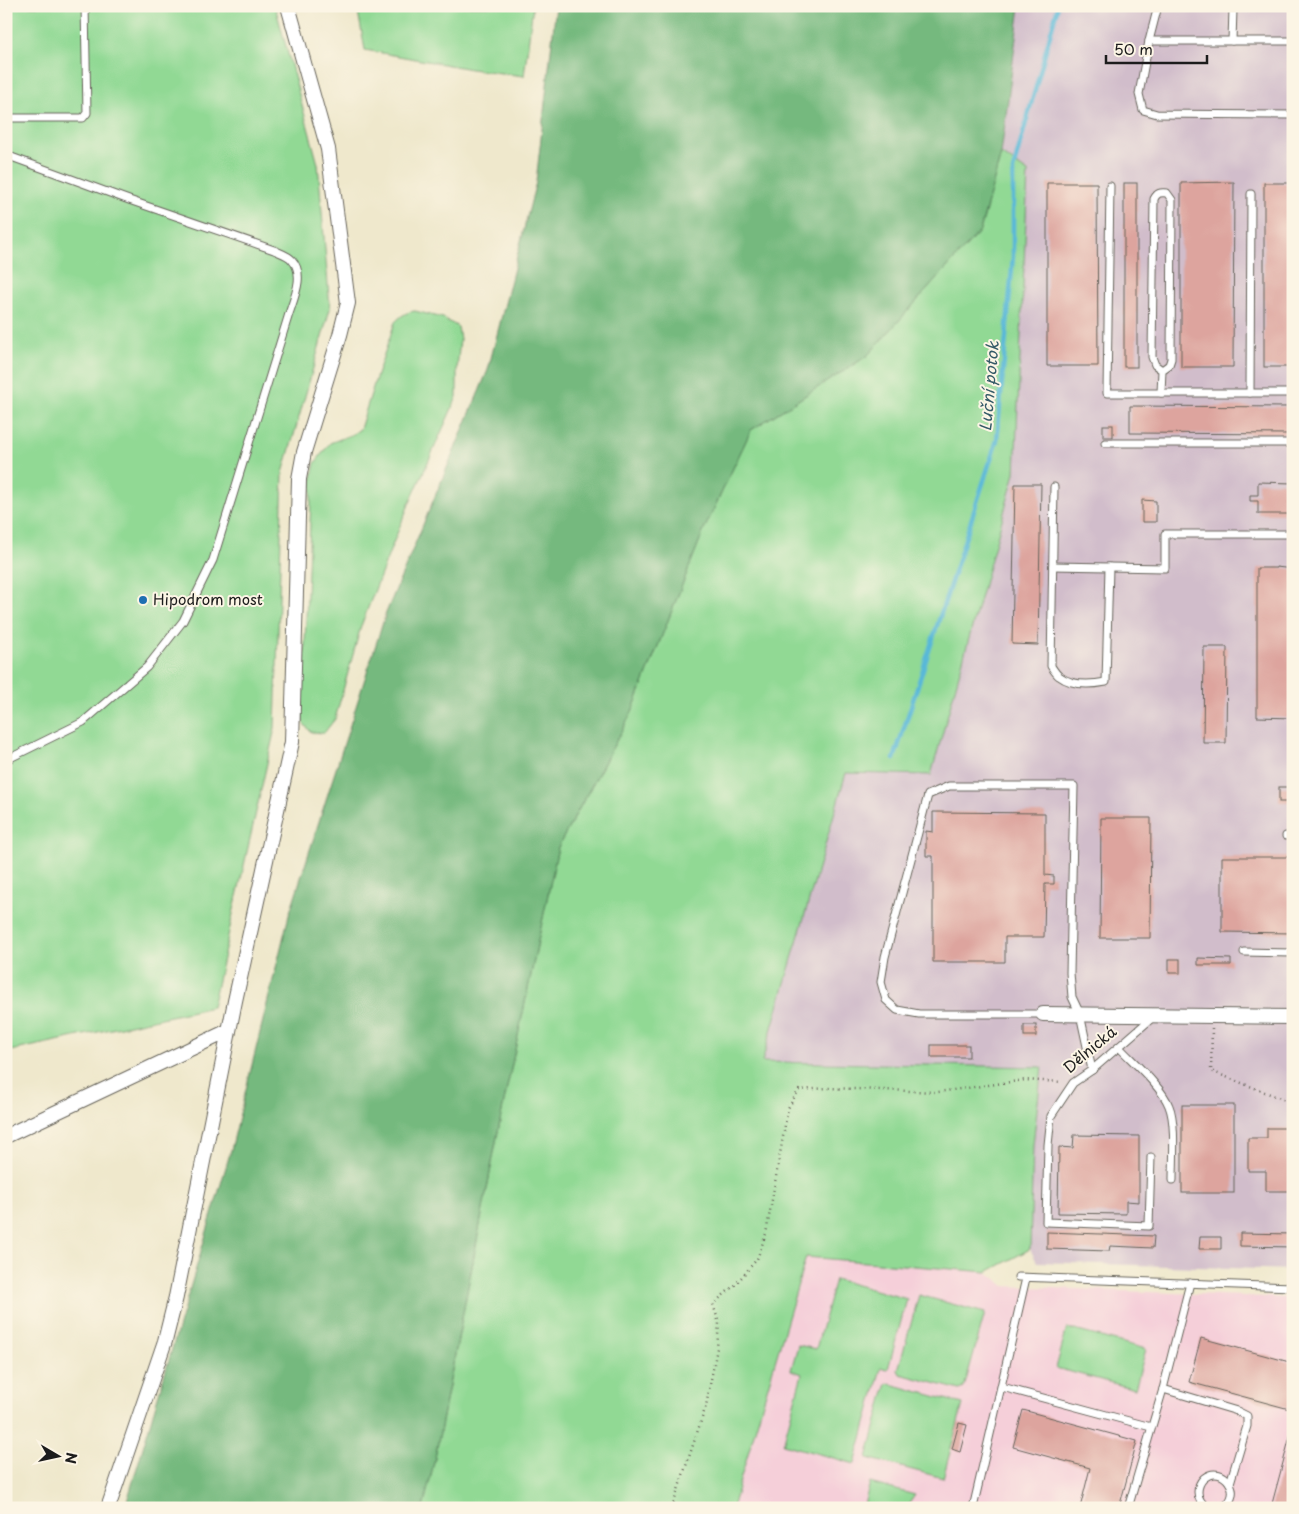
<svg xmlns="http://www.w3.org/2000/svg" width="1299" height="1514" font-family="'Playpen Sans',sans-serif">
  <style>
    .built { fill: #f5cfd9 }
    .industrial { fill: #d1bdcb }
    .green { fill: #91d994; stroke: #567a58 }
    .forest { fill: #74b97e; stroke: #486a4d }
    .lines { fill: none; stroke-linecap: round; stroke-linejoin: round }
    .stream { stroke: #59b8d8; stroke-width: 4.5 }
    .building { fill: #dda49e }
    .lane-casing { stroke: #66635a; stroke-width: 9 }
    .street-casing { stroke: #66635a; stroke-width: 16 }
    .path { stroke: #66635a; stroke-width: 2.5; stroke-dasharray: 1 4; stroke-linecap: butt }
    .lane { stroke: #fff; stroke-width: 7 }
    .street { stroke: #fff; stroke-width: 14 }
    .poi-dot { fill: #1f6fb2; stroke: #fcf5e5; stroke-width: 2 }
    .labels { text-anchor: middle; stroke-width: 4; stroke-linejoin: round; paint-order: stroke }
    .poi-label { font-size: 15px; fill: #1c1c1c; stroke: #fcf5e5; text-anchor: start }
    .street-label { font-size: 15px; fill: #1c1c1c; stroke: #fcf5e5 }
    .water-label { font-size: 16px; font-style: italic; fill: #345a67; stroke: #fcf5e5 }
  </style>
  <rect width="100%" height="100%" fill="#fcf5e5"/>
  <filter id="ink" filterUnits="userSpaceOnUse"><feTurbulence type="fractalNoise" baseFrequency=".02" numOctaves="2"/><feDisplacementMap in="SourceGraphic" scale="10" xChannelSelector="R" yChannelSelector="G"/><feConvolveMatrix kernelMatrix="1 2 1 2 8 2 1 2 1" color-interpolation-filters="sRGB"/></filter>
  <filter id="wash" filterUnits="userSpaceOnUse"><feTurbulence type="fractalNoise" baseFrequency=".0096" numOctaves="4" result="noise"/><feDisplacementMap in="SourceGraphic" scale="20" xChannelSelector="R" yChannelSelector="G"/><feGaussianBlur stdDeviation="1.12" result="paint"/><feColorMatrix in="noise" values="0 0 0 0 0 0 0 0 0 0 0 0 0 0 0 0 0 1.4 0 .05"/><feComposite in="paint" operator="in"/></filter>
  <g filter="url(#wash)">
    <rect width="100%" height="100%" fill="#efe8cc"/>
    <!-- built -->
    <path class="built" d="M806 1257 987 1272 1005 1286 1293 1298V1508H732Z"/>
    <!-- industrial -->
    <path class="industrial" d="M1020 6H1293V1270L1037 1262 1030 1249 1033 1145 1041 1068 762 1062 846 773 1028 172 1001 154Z"/>
    <!-- green -->
    <g class="green">
      <path d="M6 6H275L318 164 330 309 283 473 275 728 212 1007 6 1052Z"/>
      <path d="M357 6H533L524 76 471 69 365 50Z"/>
      <path d="M1001 154 1028 172 1015 473 931 775 846 773 762 1062 1042 1067 1033 1145 1030 1249 987 1272 806 1257 732 1508H423L435 1458 501 1116 558 847 631 714 703 532 751 430 867 356 980 231Z"/>
      <path d="M415 311 443 318 458 327 460 339 457 369V397L407 509 390 551 361 626 335 719 324 733 311 732 303 723 302 713 312 477 315 463 330 443 353 434 360 429 375 381 395 322C401 316 406 312 415 311Z"/>
      <path d="M835 1279 907 1299 888 1369 881 1368 855 1464 783 1444 802 1374 791 1370 798 1345 816 1349Z"/>
      <path d="M919 1295 985 1313 964 1388 960 1390 900 1374 898 1370Z"/>
      <path d="M1067 1328 1146 1349 1135 1389 1056 1368Z"/>
      <path d="M887 1383 963 1404 943 1478 867 1458Z"/>
      <path d="M870 1483 915 1495 906 1508H863Z"/>
    </g>
    <!-- forest -->
    <path class="forest" d="M556 6H1020L1001 154 980 231 867 356 751 430 703 532 631 714 558 847 501 1116 435 1458 423 1508H125L231 1150 289 915 386 613 488 370 536 182Z"/>
    <g class="lines">
      <!-- stream -->
      <path class="stream" d="M894 759 997 440 1013 257V170L1058 6"/>
    </g>
    <g id="blocks">
      <!-- building -->
      <g class="building">
        <path d="M1234 182 1233 367H1181V183Z"/>
        <path d="M1047 183H1097L1098 366H1047Z"/>
        <rect x="1124" y="183" width="13" height="184"/>
        <rect x="1264" y="183" width="29" height="184"/>
        <path d="M1130 406 1293 407V434L1130 433Z"/>
        <rect x="1103" y="425" width="10" height="12"/>
        <path d="M1258 482 1293 483V514H1258V501H1250V495H1258Z"/>
        <path d="M1015 484H1041L1038 645 1012 644Z"/>
        <path d="M1142 500 1156 501V522H1142Z"/>
        <path d="M1276 567 1293 569V718L1257 717V568H1276Z"/>
        <path d="M1204 647H1227L1226 743H1203Z"/>
        <rect x="1279" y="787" width="14" height="15"/>
        <path d="M933 812 1045 813V875L1054 876V884H1045L1044 937H1005V962H933V856H926V831L933 832Z"/>
        <path d="M1101 818H1151L1150 938H1100Z"/>
        <path d="M1222 857H1293V933L1222 932Z"/>
        <path d="M1198 958 1231 959V965H1198Z"/>
        <rect x="1169" y="959" width="11" height="14"/>
        <rect x="1024" y="1025" width="12" height="11"/>
        <rect x="931" y="1045" width="38" height="12"/>
        <rect x="1182" y="1105" width="52" height="88"/>
        <path d="M1267 1128H1293V1191H1266V1171H1248V1138H1267Z"/>
        <path d="M1074 1135 1139 1136V1202L1126 1201V1214L1058 1213 1059 1147 1073 1148Z"/>
        <path d="M1047 1232 1154 1236 1153 1248 1110 1246 1109 1251 1047 1249Z"/>
        <path d="M1240 1233 1293 1234V1247L1240 1246Z"/>
        <path d="M1200 1237H1221V1249H1199Z"/>
        <path d="M1201 1338 1293 1363V1410L1189 1382Z"/>
        <path d="M1023 1410 1137 1441 1119 1508H1080L1090 1468 1013 1447Z"/>
        <path d="M959 1423 967 1425 960 1452 952 1449Z"/>
        <path d="M1292 1429 1293 1508H1271L1273 1500Z"/>
      </g>
    </g>
  </g>
  <g filter="url(#ink)">
    <use href="#blocks" fill-opacity="0" stroke="#66635a" stroke-width="1"/>
    <g class="lines">
      <!-- lane casing -->
      <g class="lane-casing">
        <g id="lane">
          <path d="M1158 6 1149 41 1139 94 1143 110 1157 114 1293 115"/>
          <path d="M1229 6 1233 9 1232 41"/>
          <path d="M1149 41H1293"/>
          <path d="M6 118H83L87 113 85 6"/>
          <path d="M6 155 129 200 274 250C280 253 288 255 292 260 306 275 293 300 288 317L213 560 183 621 147 667 83 722 6 760"/>
          <path d="M1110 186 1107 393H1293"/>
          <path d="M1161 393 1162 370 1155 365 1152 357 1154 199C1157 193 1160 192 1167 193L1172 200 1171 359 1169 365 1162 370"/>
          <path d="M1250 393 1251 194"/>
          <path d="M1105 443H1293"/>
          <path d="M1054 487 1051 666C1053 669 1056 674 1059 676 1072 686 1091 685 1106 682L1109 567"/>
          <path d="M1053 566 1165 568V534H1293"/>
          <path d="M1286 836H1293"/>
          <path d="M1244 952 1293 953"/>
          <path d="M1043 1014H919L897 1010 886 1000 881 982 885 957 928 795 949 786H1074L1070 973 1072 997 1080 1014 1092 1070"/>
          <path d="M1119 1047C1133 1062 1162 1087 1169 1106 1176 1122 1173 1161 1173 1180"/>
          <path d="M1151 1157 1149 1226 1046 1222 1048 1145 1051 1116 1073 1083 1092 1070 1153 1017"/>
          <path d="M1018 1277 1293 1287"/>
          <path d="M1002 1387 1151 1427"/>
          <path d="M1163 1389 1237 1411 1247 1416V1426L1230 1483"/>
          <path d="M973 1508 1026 1278"/>
          <path d="M1128 1508 1163 1389 1190 1283"/>
          <path d="M1208 1508C1202 1504 1198 1499 1198 1492 1198 1487 1200 1482 1204 1478 1223 1463 1246 1494 1222 1508"/>
        </g>
      </g>
      <!-- street casing -->
      <g class="street-casing">
        <g id="street">
          <path d="M1043 1014 1293 1017"/>
          <path d="M6 1136 228 1031"/>
          <path d="M108 1508 165 1341 176 1297 235 1001 292 742 299 479 304 452 340 335 348 303 328 149 288 6"/>
        </g>
      </g>
      <!-- path -->
      <g class="path">
        <path d="M1212 1028 1211 1071 1293 1103"/>
        <path d="M672 1508 706 1406 717 1348 719 1323 713 1304 735 1285 757 1259 766 1234 788 1108 799 1090 828 1088 938 1092 1025 1080 1062 1082"/>
      </g>
      <!-- lane -->
      <use href="#lane" class="lane"/>
      <!-- street -->
      <use href="#street" class="street"/>
    </g>
  </g>
  <!-- markers -->
  <circle class="poi-dot" cx="143" cy="600" r="5"/>
  <g class="labels">
    <!-- poi labels -->
    <g class="poi-label">
      <text x="153" y="605">Hipodrom most</text>
    </g>
    <!-- street labels -->
    <g class="street-label">
      <text transform="translate(1090 1050) rotate(-40)" y="5">Dělnická</text>
    </g>
    <!-- water labels -->
    <g class="water-label">
      <text transform="translate(989 386) rotate(-85)" y="6">Luční potok</text>
    </g>
  </g>
  <!-- margin -->
  <rect width="1299" height="1514" fill="none" stroke="#fcf5e5" stroke-width="25"/>
  <!-- north arrow -->
  <g transform="translate(58 1456) rotate(99)" stroke="#fcf5e5" stroke-width="4" paint-order="stroke">
  <path d="M0-4L9 19L0 12L-9 19Z" fill="#1c1c1c"/>
  <text y="-8" font-size="14" font-weight="bold" text-anchor="middle" fill="#1c1c1c">N</text>
  </g>
  <!-- scale -->
  <path d="M1106 55v8h101v-8" fill="none" stroke="#1c1c1c" stroke-width="2.5"/>
  <text x="1114" y="55" font-size="15" fill="#1c1c1c" stroke="#fcf5e5" stroke-width="4" paint-order="stroke">50 m</text>
</svg>
